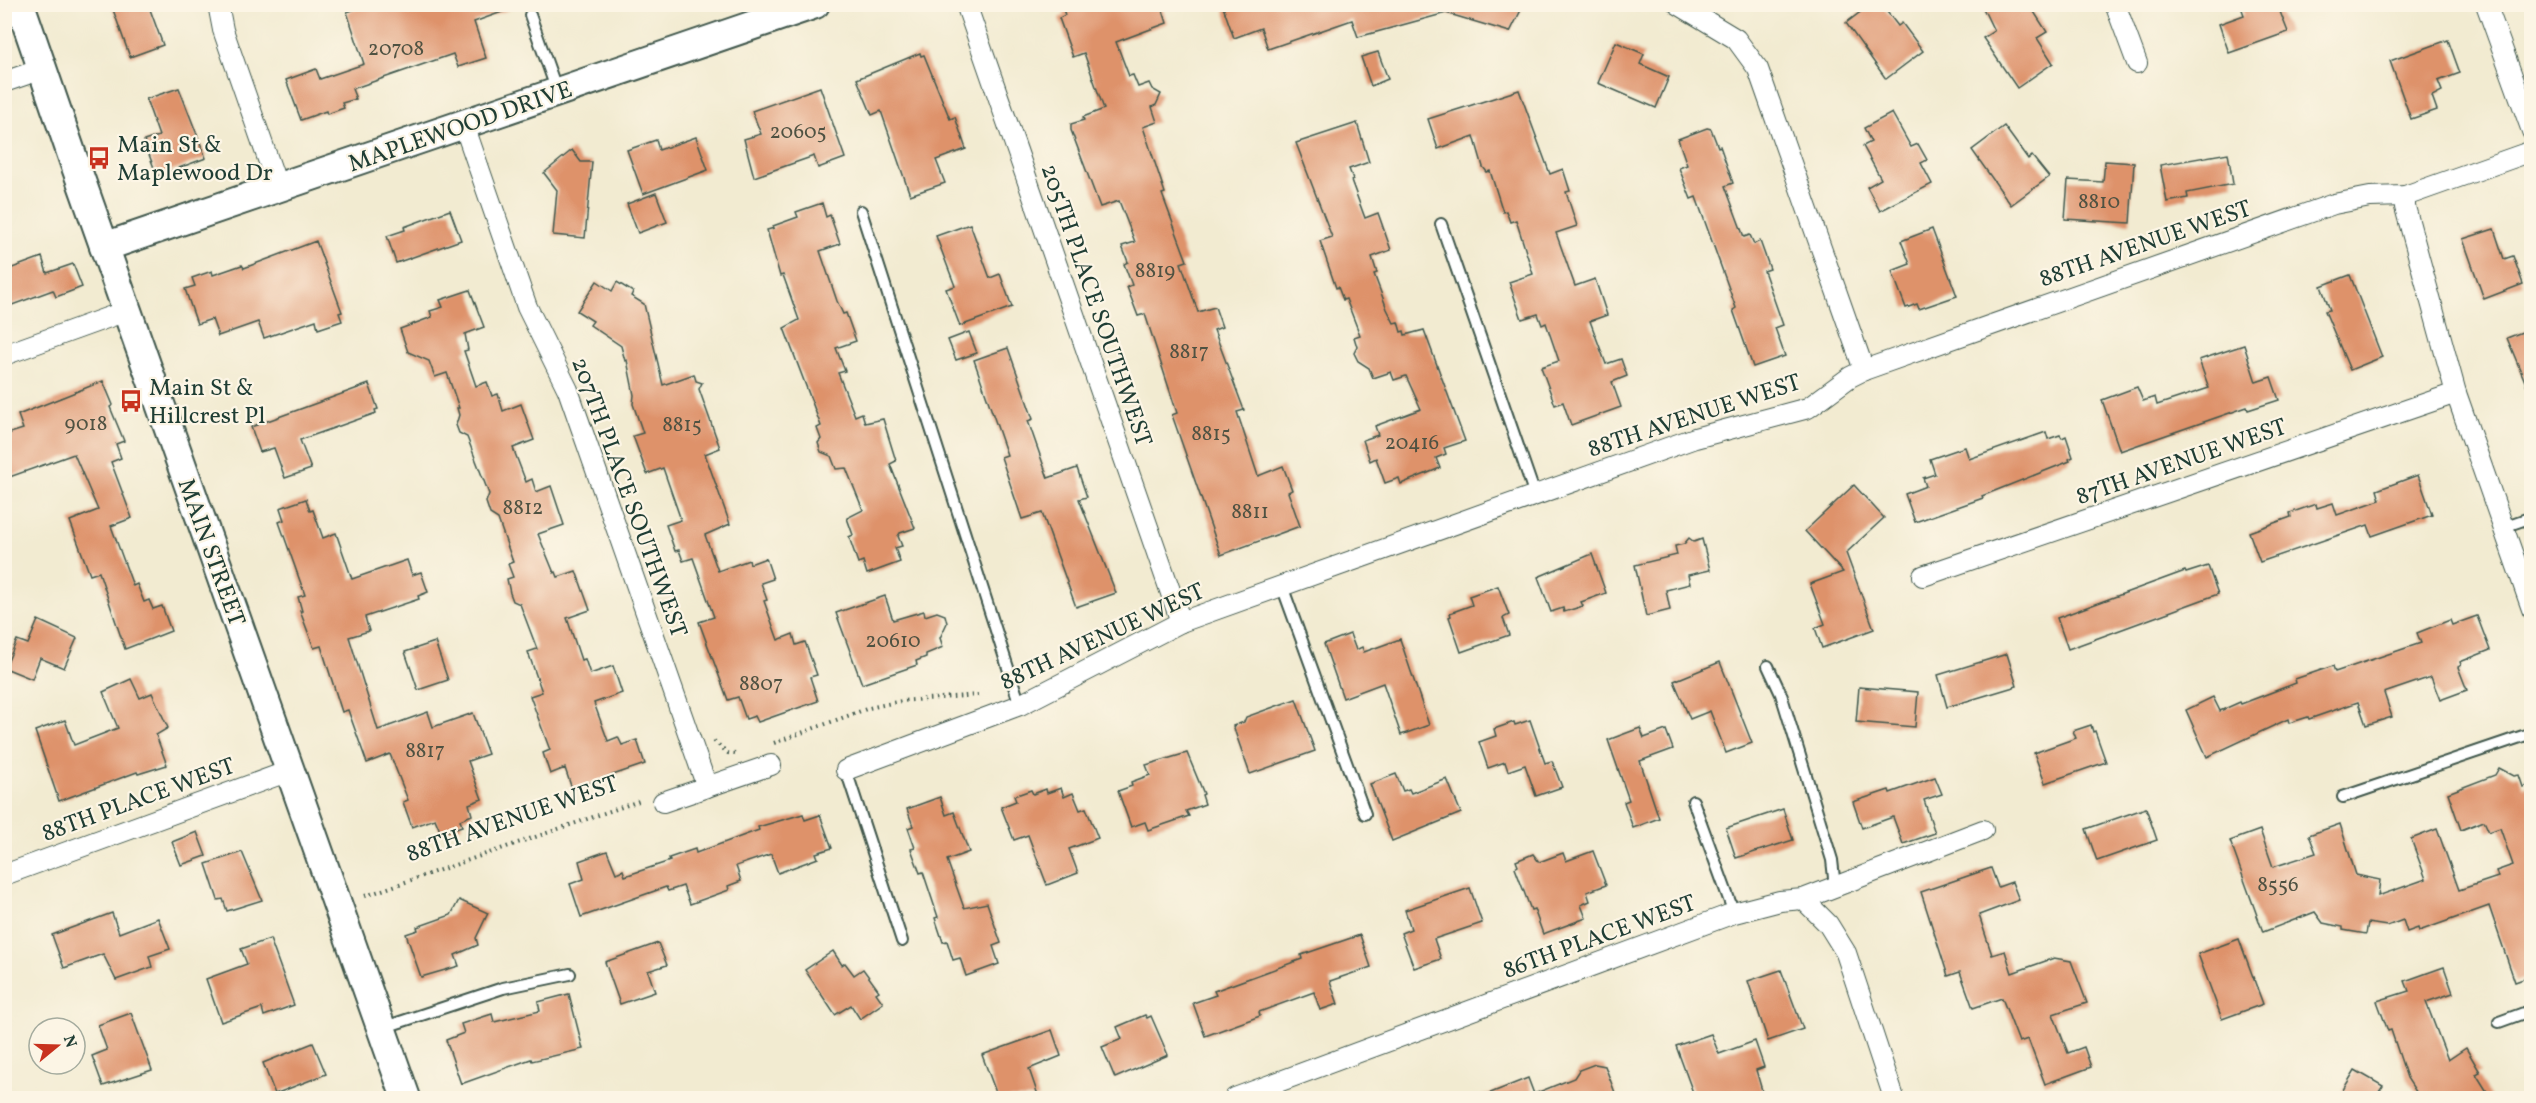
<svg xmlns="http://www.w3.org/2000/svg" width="2536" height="1103" font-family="Vollkorn,serif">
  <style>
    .building { fill: #de926a }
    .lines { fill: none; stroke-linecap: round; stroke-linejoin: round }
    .lane-casing { stroke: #3f574c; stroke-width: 14 }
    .street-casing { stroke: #3f574c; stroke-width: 22 }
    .secondary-casing { stroke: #3f574c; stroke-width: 32 }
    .path { stroke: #3f574c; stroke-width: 4; stroke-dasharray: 1.5 4.5; stroke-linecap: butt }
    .lane { stroke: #fff; stroke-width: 10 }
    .street { stroke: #fff; stroke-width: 20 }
    .secondary { stroke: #fff; stroke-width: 28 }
    .labels { text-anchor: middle; stroke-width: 4.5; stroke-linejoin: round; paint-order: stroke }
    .number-label { font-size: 21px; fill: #4f5242 }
    .street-label { font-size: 24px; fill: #1f3d34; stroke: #fcf5e5 }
    .poi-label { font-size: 24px; fill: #1f3d34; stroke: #fcf5e5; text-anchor: start }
  </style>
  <rect width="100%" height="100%" fill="#fcf5e5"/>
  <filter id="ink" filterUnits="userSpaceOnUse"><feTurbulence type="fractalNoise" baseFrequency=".0167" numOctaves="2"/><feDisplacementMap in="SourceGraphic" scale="12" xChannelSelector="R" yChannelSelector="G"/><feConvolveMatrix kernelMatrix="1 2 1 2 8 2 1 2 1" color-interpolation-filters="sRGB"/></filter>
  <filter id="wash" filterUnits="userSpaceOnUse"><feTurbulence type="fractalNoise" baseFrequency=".008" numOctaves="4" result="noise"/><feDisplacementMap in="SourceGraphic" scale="24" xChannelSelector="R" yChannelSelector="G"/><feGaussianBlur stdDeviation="1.35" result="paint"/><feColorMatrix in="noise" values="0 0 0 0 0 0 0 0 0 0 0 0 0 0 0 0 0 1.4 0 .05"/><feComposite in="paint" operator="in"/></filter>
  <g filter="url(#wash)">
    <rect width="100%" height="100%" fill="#f2ebd1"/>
    <g id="blocks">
      <!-- building -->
      <g class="building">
        <path d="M111 4H148L163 45 130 57Z"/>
        <path d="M369 4H515L516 7 474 22 486 58 458 67 453 54 352 89 356 99 342 103 344 108 327 114 326 111 301 120 286 80 316 69 320 79 364 64 347 12Z"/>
        <path d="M1061 4H1161L1167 23 1116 42 1129 76 1133 75 1138 87 1149 83 1152 89 1161 94 1156 105 1152 107 1157 122 1143 127 1165 193 1162 194 1187 261 1181 263 1198 312 1215 307 1222 327 1214 330 1244 410 1237 412 1258 476 1283 466 1292 490 1288 492 1300 526 1221 555 1172 415 1177 413 1145 314 1138 316 1127 287 1132 285 1124 264 1128 262 1122 246 1135 242 1119 201 1100 207 1071 130V124L1084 120 1083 117 1104 109 1084 53 1073 57 1059 18 1065 15Z"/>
        <path d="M1222 4H1524L1510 32 1446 13 1358 37 1352 20 1268 49 1261 28 1234 38Z"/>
        <path d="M1871 4H1881L1898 26 1902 23 1923 51 1886 79 1846 23Z"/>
        <path d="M1981 4H2029L2047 32 2037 38 2053 63 2017 88 1983 38 1994 31Z"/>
        <path d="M2240 4H2277L2288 32 2229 53 2219 24 2244 15Z"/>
        <path d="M2448 40 2460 73 2438 81 2442 91 2432 96 2437 110 2411 119 2390 61Z"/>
        <path d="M1616 42 1644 54 1640 64 1669 77 1656 108 1598 83Z"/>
        <path d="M1378 52 1388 79 1371 86 1361 57Z"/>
        <path d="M920 53 921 56 924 55 950 119 955 117 966 149 936 160 945 183 910 195 881 111 872 115 857 79Z"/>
        <path d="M820 87 845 158 818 168 814 156 754 177 744 139 761 134 752 111Z"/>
        <path d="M179 88 206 158 157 176 144 141 159 136 146 99Z"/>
        <path d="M1519 90 1550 174 1563 169 1570 191 1566 192 1577 226 1556 233 1575 286 1595 279 1607 315 1590 321 1606 364 1621 359 1627 376 1612 382 1621 407 1571 425 1563 402 1555 405 1541 367 1559 361 1546 323 1542 325 1538 314 1522 319 1509 282 1533 274 1516 220 1510 222 1506 211 1503 212 1490 171 1487 172 1483 167 1474 136 1438 149 1428 119Z"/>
        <path d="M1892 113 1911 147 1918 144 1927 160 1921 163 1932 184 1880 211 1867 187 1881 179 1863 146 1871 142 1864 128Z"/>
        <path d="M1357 123 1369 162 1349 169 1353 179 1351 180 1365 218 1378 213 1391 250 1372 257 1377 273 1374 274 1387 309 1394 323 1398 322 1401 332 1404 331 1405 335 1424 330 1465 441 1444 448 1446 454 1436 458 1440 468 1401 484 1399 478 1385 483 1376 458 1370 461 1363 440 1378 435 1375 426 1421 409 1406 376 1394 380 1391 372 1373 378 1369 368 1358 361 1354 353 1357 347 1354 337 1360 335 1346 299 1343 300 1338 287 1336 288 1320 241 1332 237 1296 143Z"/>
        <path d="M2004 126 2028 159 2032 156 2049 177 2011 205 1972 150Z"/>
        <path d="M1707 128 1711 129 1718 147 1720 146 1733 183 1725 186 1744 237 1750 235 1754 244 1760 241 1770 269 1764 271 1783 325 1775 328 1785 356 1753 367 1733 310 1736 308 1696 197 1691 199 1679 168 1687 165 1678 139Z"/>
        <path d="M696 137 708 170 643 194 627 150 656 140 659 150Z"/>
        <path d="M572 150 581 162H592L585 238 553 235 557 190 544 173Z"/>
        <path d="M2228 153 2233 184 2187 193 2188 198 2167 202 2160 165Z"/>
        <path d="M2105 161 2134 163 2130 223 2065 219 2068 180 2103 182Z"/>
        <path d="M656 193 667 222 638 233 627 204Z"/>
        <path d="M822 203 826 217 830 215 840 244 820 251 837 301 843 314 846 313 856 341 836 348 845 371 838 373 855 416 862 413 865 423 883 419 896 461 890 464 915 528 900 533 898 536 902 546 895 548 900 562 867 574 863 561 858 563 849 537 853 535 847 518 863 510 846 468 836 469 831 456 821 452 818 443 821 439 817 428 821 426 784 328 799 320 783 275 780 276 767 230 774 228 773 226 798 217 796 212Z"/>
        <path d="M450 210 461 240 396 263 387 236 405 230 404 227Z"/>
        <path d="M970 224 990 278 1000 274 1012 307 960 326 946 289 955 286 936 236Z"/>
        <path d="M1932 229 1957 296 1919 309 1917 304 1906 308 1892 271 1910 264 1901 241Z"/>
        <path d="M2494 229 2504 259 2513 256 2523 284 2484 299 2463 239Z"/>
        <path d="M316 241 342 312 339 313 342 321 318 329 316 320 264 338 258 322 218 336 212 319 197 324 185 289 195 286 192 278 212 271 213 275 242 265 244 268Z"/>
        <path d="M42 257 47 273 73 264 82 287 56 297 53 290 4 308V271Z"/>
        <path d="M2350 275 2382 357 2350 370 2325 311 2330 310 2321 286Z"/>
        <path d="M597 281 612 291 617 282 633 292 631 296 644 304 663 385 694 374 696 381 702 383 699 389 720 448 705 454 730 524 705 535 718 571 749 560 750 564 766 558 773 579 761 583 767 600 764 601 778 640 793 634 796 645 805 642 817 675 810 677 818 701 758 722 755 716 746 719 738 697 728 700 699 622 714 617 693 558 683 561 679 550 675 551 666 525 681 520 663 468 647 474 633 436 643 433 633 404 634 395 627 360 625 361 621 346 590 325 593 321 577 311Z"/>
        <path d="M470 290 484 327 465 334 468 350 464 351 476 386 487 382 492 396 498 394 503 411 521 404 534 440 513 448 526 482 532 479 536 492 551 486 564 525 538 534 554 573 556 572 558 577 576 571 590 610 567 618 581 660 585 659 590 674 613 666 622 693 594 703 608 741 618 737 622 745 637 740 645 764 572 789 565 768 550 774 543 753 550 750 530 696 542 692 528 652 537 649 520 604 513 601 510 593 507 579 513 577 508 564 513 562 498 519 490 514 486 502 489 494 467 437 459 433 456 425 459 415 457 408H459L447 373 435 377 429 361 408 352 400 329 432 317 430 311 443 307 440 300Z"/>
        <path d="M2532 328V396H2531L2507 338Z"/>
        <path d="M969 332 977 353 956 360 948 340Z"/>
        <path d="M2244 345 2256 382 2271 377 2279 400 2248 410 2247 407 2120 451 2102 400 2137 387 2143 401 2155 397 2157 405 2209 388 2199 360Z"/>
        <path d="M1008 348 1033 419 1028 421 1048 478 1077 468 1087 497 1079 499 1116 593 1076 607 1042 513 1022 519 1001 457 1007 455 974 360Z"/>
        <path d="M103 381 113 405 110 407 124 441 116 444 121 458 111 462 132 518 111 526 133 586 137 584 144 602 149 600 153 609 162 606 171 631 125 649 99 572 90 575 70 521 98 510 74 454 4 479V435L23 429 18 415Z"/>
        <path d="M369 384 378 409 375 410 376 413 300 440 311 469 285 478 274 448 260 452 251 427Z"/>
        <path d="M2046 432 2048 439 2060 435 2062 438 2066 436 2073 457 2069 459 2070 461 1982 496 1983 498 1915 522 1905 494 1926 486 1923 478 1935 474 1930 459 1965 447 1969 459Z"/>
        <path d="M2418 475 2432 515 2372 536 2368 525 2260 562 2249 532 2291 517 2290 513 2316 504 2317 508 2333 503 2337 515 2380 500 2377 490Z"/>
        <path d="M1854 485 1884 518 1846 553 1874 629 1822 648 1815 628 1825 624 1810 584 1843 572 1805 531Z"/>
        <path d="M306 499 310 511 313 510 323 538 336 533 352 579 407 560 412 575 421 572 428 592 418 596 419 599 365 617 369 631 349 637 378 730 428 712 433 727 473 713 488 754 468 761 482 799 469 804 472 815 460 820 462 826 441 833 435 819 412 827 403 802 408 800 390 754 367 763 348 710 342 712 321 646 314 648 300 611H302L298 597 305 595 279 522 284 520 280 508Z"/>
        <path d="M1689 538 1694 542 1702 539 1710 570 1688 575 1690 584 1666 590 1670 610 1646 616 1635 565 1677 555 1675 546 1684 544Z"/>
        <path d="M1592 554 1606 593 1581 602 1583 606 1564 612 1563 608 1551 612 1538 577Z"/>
        <path d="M2208 566 2218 594 2068 649 2057 618 2185 571 2186 573Z"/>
        <path d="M1498 586 1509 615 1503 618 1509 635 1461 652 1449 617 1451 616 1450 613 1472 605 1469 596Z"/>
        <path d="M885 596 893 620 924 611 925 616 937 612 945 615 947 623 940 638 943 647 926 654V657L916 661 917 665 862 684 836 613Z"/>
        <path d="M2477 616 2490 650 2460 662 2461 665 2458 667 2467 690 2440 700 2431 677 2384 693 2392 717 2366 725 2358 702 2309 719 2308 717 2289 723 2288 719 2207 757 2186 710 2213 697 2220 711 2240 702 2241 704 2296 683 2295 679 2333 666 2335 672 2421 643 2417 633 2450 620 2452 625Z"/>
        <path d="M38 620 77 638 64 668 40 658 32 679 5 668 17 640 28 644Z"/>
        <path d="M1350 634 1356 650 1362 647 1364 652 1400 639 1429 725 1401 735 1383 683 1343 698 1324 644Z"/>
        <path d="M435 642 448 680 418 690 405 652Z"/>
        <path d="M2007 654 2017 686 1947 707 1938 675Z"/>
        <path d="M1720 662 1752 743 1726 753 1710 711 1690 719 1674 681Z"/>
        <path d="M131 679 140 698 152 693 168 728 156 735 167 765 138 774 137 772 59 801 35 731 65 720 74 745 118 728 103 692Z"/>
        <path d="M1859 687 1918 692 1915 727 1856 722Z"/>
        <path d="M1296 699 1315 751 1250 774 1233 726 1244 722 1246 717Z"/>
        <path d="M1530 720 1545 763 1552 761 1562 787 1536 796 1525 765 1508 771 1505 762 1488 768 1479 742 1496 736 1494 729 1514 722 1515 725Z"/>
        <path d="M2091 725 2093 732 2095 731 2106 762 2045 783 2034 753 2076 738 2073 731Z"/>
        <path d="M1640 728 1644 738 1666 730 1673 749 1640 761 1659 818 1633 828 1624 802 1629 800 1608 740Z"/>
        <path d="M1187 753 1204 794 1202 795 1205 804 1186 811 1189 816 1148 830 1145 822 1131 827 1118 791 1132 786 1131 782 1150 775 1146 765Z"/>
        <path d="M2499 768 2514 776 2519 775 2523 787 2528 785 2532 795V976L2515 982 2489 906 2419 931 2418 928 2407 932 2403 920 2387 926 2368 923 2366 934 2343 930V927L2323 923 2315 912 2263 932 2230 841 2260 830 2273 867 2316 853 2309 835 2340 824 2356 875 2380 880 2378 896 2426 879 2411 839 2437 829 2459 890 2498 877 2496 871 2513 865 2500 828 2489 832 2484 821 2461 830 2448 793 2495 775Z"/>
        <path d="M1396 774 1403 791 1409 789 1411 793 1447 779 1461 813 1392 841 1370 784Z"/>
        <path d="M1935 777 1942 794 1924 800 1935 833 1903 844 1893 817 1862 828 1853 802 1889 790 1890 793Z"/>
        <path d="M1061 788 1064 797 1073 793 1080 810 1086 808 1098 838 1069 849 1078 873 1047 885 1028 835 1014 840 1001 807 1016 801 1014 796 1031 790 1033 794 1046 789 1047 793Z"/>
        <path d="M940 797 946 815 954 812 969 852 947 860 964 908 987 903 1001 943 993 946 999 964 966 976 960 958 953 960 947 941 943 942 935 918 938 917 923 872 920 873 911 849 915 848 908 828 913 826 907 809Z"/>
        <path d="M2146 808 2157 840 2097 861 2086 829Z"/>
        <path d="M1783 809 1793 840 1736 858 1726 828Z"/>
        <path d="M803 814 805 820 820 815 832 848 816 853 818 858 778 873 771 854 736 866 741 881 728 886 729 890 690 904 683 886 668 891 666 887 581 917 570 884 584 879 579 861 607 851 616 873 623 870 625 876 670 861 669 858 695 849 696 853 745 835 759 830 758 827Z"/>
        <path d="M197 832 206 856 181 865 172 842Z"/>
        <path d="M1593 851 1606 885 1587 892 1590 901 1581 905 1586 918 1543 934 1534 909 1531 910 1515 868 1518 866 1516 861 1533 854 1539 862 1563 853 1566 861Z"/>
        <path d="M242 852 262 900 227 911 223 899 218 900 206 864Z"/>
        <path d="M1991 868 1998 887 2012 882 2019 900 1979 915 1992 955 2005 951 2012 973 2054 958 2071 961 2087 1003 2053 1014 2068 1053 2084 1047 2091 1067 2045 1084 2028 1039 2019 1042 2002 998 1973 1008 1960 972 1948 976 1921 892Z"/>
        <path d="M1470 888 1482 923 1434 939 1441 959 1414 968 1401 933 1411 929 1405 910Z"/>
        <path d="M459 900 488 913 476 938 478 945 455 955 459 966 421 977 406 934 418 930 417 927 451 915Z"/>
        <path d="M112 913 119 933 158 918 170 949 149 956 152 967 116 980 103 954 64 968 52 935Z"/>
        <path d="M1360 935 1371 967 1330 981 1338 1004 1320 1010 1314 992 1259 1012 1260 1016 1205 1036 1193 1003 1216 995 1214 991 1302 959 1301 955Z"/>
        <path d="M270 939 294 1005 264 1016 262 1008 221 1022 206 979 247 964 241 949Z"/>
        <path d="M2239 939 2263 1004 2222 1019 2198 954Z"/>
        <path d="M658 943 667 965 648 971 655 992 620 1004 605 962Z"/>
        <path d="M833 951 842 965 845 963 854 975 863 969 879 991 876 993 883 1003 860 1019 851 1005 835 1015 805 970Z"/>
        <path d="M2444 967 2453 993 2426 1002 2448 1060 2466 1048 2480 1072 2476 1074 2491 1098H2420L2407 1078 2391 1030 2388 1031 2377 1001 2409 991 2405 981Z"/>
        <path d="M1781 970 1803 1029 1768 1041 1748 981Z"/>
        <path d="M569 994 583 1049 532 1061 531 1059 461 1084 446 1040 464 1033 461 1024 492 1014 494 1022 540 1011 538 1002Z"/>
        <path d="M131 1013 152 1070 103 1086 92 1056 107 1050 98 1025Z"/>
        <path d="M1145 1015 1147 1018 1151 1016 1168 1055 1115 1078 1102 1047 1122 1039 1117 1027Z"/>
        <path d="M1052 1030 1061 1056 1029 1069 1039 1098H998L982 1055Z"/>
        <path d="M1711 1034 1719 1054 1755 1041 1764 1067 1756 1070 1763 1094 1751 1098H1695L1676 1046Z"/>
        <path d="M313 1043 326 1074 275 1094 263 1063Z"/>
        <path d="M1595 1064 1605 1066 1617 1098H1478L1528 1078 1534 1094 1574 1078 1579 1070Z"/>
        <path d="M2355 1070 2383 1086 2375 1098H2338Z"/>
      </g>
    </g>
  </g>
  <g filter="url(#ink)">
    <use href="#blocks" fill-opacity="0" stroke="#3f574c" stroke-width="1.5"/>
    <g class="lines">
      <!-- lane casing -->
      <g class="lane-casing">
        <g id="lane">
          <path d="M530 15 557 91"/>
          <path d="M861 211 1020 705"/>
          <path d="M1441 224 1535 495"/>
          <path d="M2503 527 2532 517"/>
          <path d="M1282 586 1365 814"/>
          <path d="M1768 666 1781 694 1832 860 1835 887"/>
          <path d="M846 770 902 941"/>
          <path d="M2343 797 2532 733"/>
          <path d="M1693 801 1734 913"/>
          <path d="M2499 1022 2532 1010"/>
          <path d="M382 1028 503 988 570 974"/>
        </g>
      </g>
      <!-- street casing -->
      <g class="street-casing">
        <g id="street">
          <path d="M218 4 223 30 278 188"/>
          <path d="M966 4 1181 622"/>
          <path d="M1678 4 1736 39 1758 69 1864 370"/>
          <path d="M2115 4 2137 63"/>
          <path d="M2486 4 2532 131"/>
          <path d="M4 82 42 69"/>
          <path d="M464 125 527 307 568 390 707 787"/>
          <path d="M2405 196V207L2456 393 2532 609"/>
          <path d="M4 355 126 311"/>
          <path d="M1923 576 2456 393"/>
          <path d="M846 770 1020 705 1181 622 1695 438 1808 408 1850 377 1864 370 2334 204 2370 197 2405 196 2532 151"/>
          <path d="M663 802 771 765"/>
          <path d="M4 875 289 771"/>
          <path d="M1803 899 1828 924 1846 953 1894 1098"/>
          <path d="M1235 1098 1734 913 1780 901 1803 899 1983 830"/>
        </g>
      </g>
      <!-- secondary casing -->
      <g class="secondary-casing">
        <g id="secondary">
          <path d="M20 4 75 164 406 1098"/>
          <path d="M104 247 815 4"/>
        </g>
      </g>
      <!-- path -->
      <g class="path">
        <path d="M714 741 728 753 735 754"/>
        <path d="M774 743 869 708 901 701 978 695"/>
        <path d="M365 896 639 801 641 798"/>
      </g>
      <!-- lane -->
      <use href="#lane" class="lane"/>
      <!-- street -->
      <use href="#street" class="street"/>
      <!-- secondary -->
      <use href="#secondary" class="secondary"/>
    </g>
  </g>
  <!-- icons -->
  <defs>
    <g id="bus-bare" transform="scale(1.8)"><path d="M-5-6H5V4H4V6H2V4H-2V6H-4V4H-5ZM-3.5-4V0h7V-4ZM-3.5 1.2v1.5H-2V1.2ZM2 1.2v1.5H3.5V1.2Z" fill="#c8321e" stroke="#fcf5e5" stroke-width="2.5" paint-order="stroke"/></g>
  </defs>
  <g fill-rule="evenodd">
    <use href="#bus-bare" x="99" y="158"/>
    <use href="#bus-bare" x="131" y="401"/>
  </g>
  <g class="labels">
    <!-- number labels -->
    <g class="number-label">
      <text x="396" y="55">20708</text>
      <text x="798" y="138">20605</text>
      <text x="2099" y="208">8810</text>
      <text x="1155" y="277">8819</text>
      <text x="1189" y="358">8817</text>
      <text x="86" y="430">9018</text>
      <text x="682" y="431">8815</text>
      <text x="1211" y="440">8815</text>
      <text x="1412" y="449">20416</text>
      <text x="523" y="514">8812</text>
      <text x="1250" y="518">8811</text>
      <text x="893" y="647">20610</text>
      <text x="761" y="690">8807</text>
      <text x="425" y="757">8817</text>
      <text x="2278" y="891">8556</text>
    </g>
    <!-- street labels -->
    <g class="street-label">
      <text transform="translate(460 126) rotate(-19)" y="8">MAPLEWOOD DRIVE</text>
      <text transform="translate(2145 243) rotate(-19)" y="8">88TH AVENUE WEST</text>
      <text transform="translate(1097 305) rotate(71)" y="8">205TH PLACE SOUTHWEST</text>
      <text transform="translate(1694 415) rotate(-18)" y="8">88TH AVENUE WEST</text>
      <text transform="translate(2181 461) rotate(-19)" y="8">87TH AVENUE WEST</text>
      <text transform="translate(630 497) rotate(70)" y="8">207TH PLACE SOUTHWEST</text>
      <text transform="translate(212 552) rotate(70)" y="8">MAIN STREET</text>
      <text transform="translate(1102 636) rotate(-25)" y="8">88TH AVENUE WEST</text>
      <text transform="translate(138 799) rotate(-20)" y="8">88TH PLACE WEST</text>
      <text transform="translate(512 818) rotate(-19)" y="8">88TH AVENUE WEST</text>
      <text transform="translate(1599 936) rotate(-20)" y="8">86TH PLACE WEST</text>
    </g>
    <!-- poi labels -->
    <g class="poi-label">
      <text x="117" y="152">Main St &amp;<tspan x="117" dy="28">Maplewood Dr</tspan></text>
      <text x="149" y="395">Main St &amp;<tspan x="149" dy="28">Hillcrest Pl</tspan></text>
    </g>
  </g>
  <!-- margin -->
  <rect width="2536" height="1103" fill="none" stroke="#fcf5e5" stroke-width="24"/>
  <!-- north arrow -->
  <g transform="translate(57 1046) rotate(71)"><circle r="28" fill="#fcf5e5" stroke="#a4ab9e" stroke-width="1.5"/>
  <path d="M0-4.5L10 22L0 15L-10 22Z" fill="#c8321e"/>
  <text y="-9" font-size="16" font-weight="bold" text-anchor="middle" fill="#1f3d34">N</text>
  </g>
</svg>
